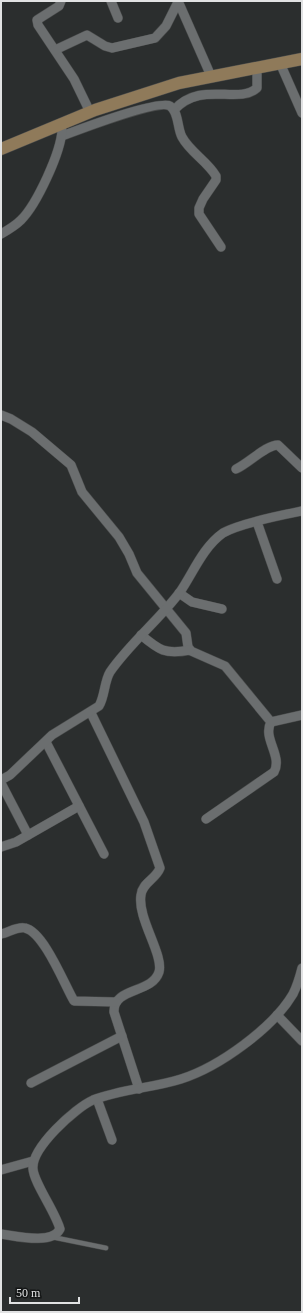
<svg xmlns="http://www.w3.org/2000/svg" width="303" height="1313" font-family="Georgia,serif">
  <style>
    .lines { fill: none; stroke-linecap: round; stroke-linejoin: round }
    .lane-casing { stroke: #494b4b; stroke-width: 5.5 }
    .street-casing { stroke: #494b4b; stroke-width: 10 }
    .secondary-casing { stroke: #494b4b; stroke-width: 13 }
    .lane { stroke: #6b6e6f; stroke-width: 4.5 }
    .street { stroke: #6b6e6f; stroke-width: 9 }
    .secondary { stroke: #8f7a5a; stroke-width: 12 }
  </style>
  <rect width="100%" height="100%" fill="#2b2e2e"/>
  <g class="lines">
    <!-- lane casing -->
    <g class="lane-casing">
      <path id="lane" d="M52 1237 106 1248"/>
    </g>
    <!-- street casing -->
    <g class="street-casing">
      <g id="street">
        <path d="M61 1 59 6 37 20 38 25 74 79 90 112"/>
        <path d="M111 1 118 18"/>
        <path d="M178 1 211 76"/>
        <path d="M55 50 87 35 105 46 112 48 155 38 166 26 178 2"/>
        <path d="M280 63 302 113"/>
        <path d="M174 110C201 80 238 105 257 88V68"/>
        <path d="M62 136C78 130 159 99 170 106 179 112 177 128 182 137 190 152 207 161 216 176V180L203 199 199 208V214L221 247"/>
        <path d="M1 234C8 230 15 226 21 220 37 204 61 152 62 130"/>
        <path d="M1 415 11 419 32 432 71 465 82 492 119 537 129 554 137 573 186 633 188 647 191 651 225 666 271 722"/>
        <path d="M236 469C249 463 266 445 278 445L302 468"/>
        <path d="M257 522 277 579"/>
        <path d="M179 593 192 602 222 609"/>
        <path d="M141 635C159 650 165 655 190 650"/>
        <path d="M91 713 144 822 160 868C156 879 142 883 141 895 137 918 164 955 159 972 152 994 113 987 114 1012L139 1089"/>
        <path d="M46 742 104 854"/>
        <path d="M1 780 10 775 52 735 99 706C105 696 104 682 110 672 130 643 159 620 180 592 193 573 203 547 223 533 240 523 282 515 302 511"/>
        <path d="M1 783 28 835"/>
        <path d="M206 819 274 772C283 756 262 738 271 722L302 715"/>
        <path d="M1 847 16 842 79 806"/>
        <path d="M1 934C8 933 17 926 25 928 44 932 65 986 74 1001L116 1002"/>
        <path d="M277 1015 302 1041"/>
        <path d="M31 1083 122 1036"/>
        <path d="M97 1099 112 1140"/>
        <path d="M1 1170 33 1161"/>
        <path d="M1 1234C16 1236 52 1245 60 1229 55 1211 34 1183 33 1169 31 1148 75 1108 93 1100 121 1089 153 1088 181 1079 219 1067 273 1028 293 994 297 986 300 976 302 968"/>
      </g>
    </g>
    <!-- secondary casing -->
    <g class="secondary-casing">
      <path id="secondary" d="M1 149 95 110 179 83 302 59"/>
    </g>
    <!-- lane -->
    <use href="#lane" class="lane"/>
    <!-- street -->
    <use href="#street" class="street"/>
    <!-- secondary -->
    <use href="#secondary" class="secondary"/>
  </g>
  <!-- border -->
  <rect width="303" height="1313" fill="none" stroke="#e1e2e3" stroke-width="4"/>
  <!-- scale -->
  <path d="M10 1297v6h69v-6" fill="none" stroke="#e1e2e3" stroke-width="2"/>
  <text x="16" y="1297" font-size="12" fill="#e1e2e3" stroke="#141616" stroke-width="3" paint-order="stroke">50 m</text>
</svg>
